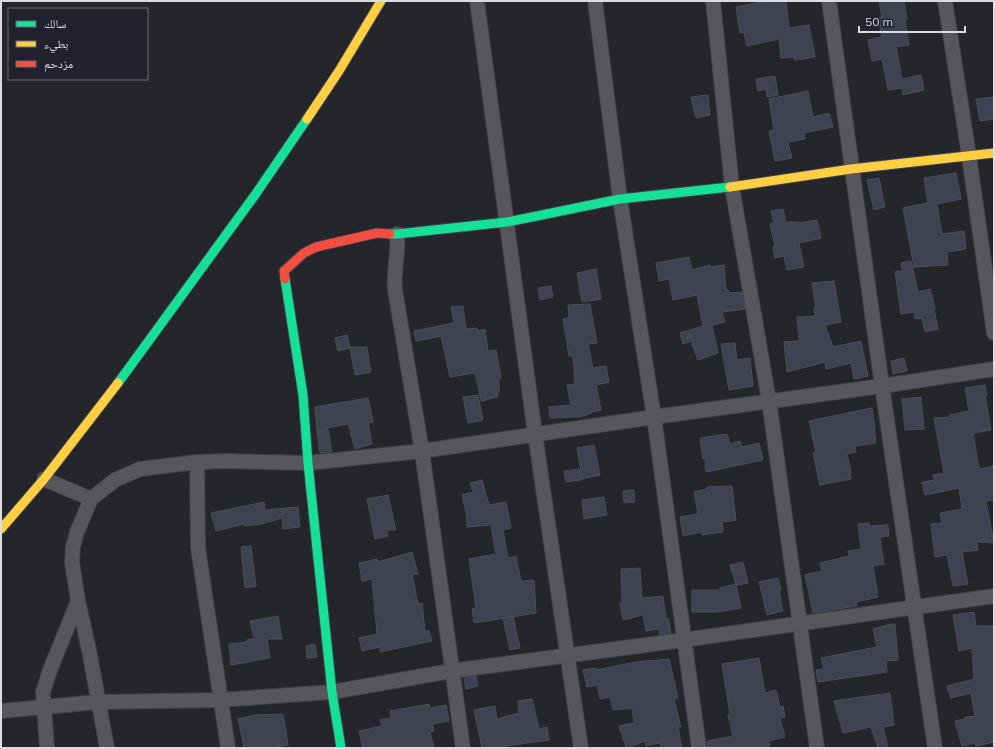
<svg xmlns="http://www.w3.org/2000/svg" width="995" height="749" font-family="Mulish,'Noto Naskh Arabic',sans-serif">
  <style>
    .building { fill: #3e4251; stroke: #4e4f55 }
    .lines { fill: none; stroke-linecap: round; stroke-linejoin: round }
    .street-casing { stroke: #404046; stroke-width: 16 }
    .fast-casing { stroke: #404046; stroke-width: 11 }
    .slow-casing { stroke: #404046; stroke-width: 11 }
    .jam-casing { stroke: #404046; stroke-width: 11 }
    .street { stroke: #56565c; stroke-width: 14 }
    .fast { stroke: #16e098; stroke-width: 9 }
    .slow { stroke: #ffcf43; stroke-width: 9 }
    .jam { stroke: #f24e42; stroke-width: 9 }
  </style>
  <rect width="100%" height="100%" fill="#25252c"/>
  <!-- building -->
  <g class="building">
    <path d="M766 1H786L789 28 809 25 815 57 795 60 794 57 781 58 779 39 747 46 744 32 740 33 736 7Z"/>
    <path d="M879 1H904L907 19 905 20 909 45 896 47 902 79 921 75 924 90 903 95 902 88 888 90 882 59 872 61 868 40 882 37 878 18 882 17Z"/>
    <path d="M775 76 778 95 767 97 766 89 758 91 756 79Z"/>
    <path d="M808 91 813 117 829 113 833 127 804 133 805 139 788 142 792 158 775 161 769 131 774 130 769 99Z"/>
    <path d="M708 95 710 115 696 118 691 97Z"/>
    <path d="M994 97V119L980 121 976 99Z"/>
    <path d="M956 173 961 199 937 204 942 234 964 231 966 249 947 252 948 265 914 267 903 208 928 203 924 178Z"/>
    <path d="M879 178 885 207 874 210 867 180Z"/>
    <path d="M783 209 786 222H798V223L817 220 821 238 799 243 804 267 787 270 784 256 775 258 773 247 775 246 770 224 774 223 771 211Z"/>
    <path d="M689 257 692 270 710 265V267L724 265 726 290H728L729 293 742 292 745 309 722 312 725 322 712 325 718 353 698 360 691 341 683 344 680 333 703 326 697 295 673 300 669 279 659 281 656 263Z"/>
    <path d="M911 261 918 292 930 289 935 308 934 309 938 329 925 332 922 318 915 319 914 312 901 314 895 272 902 271 901 263Z"/>
    <path d="M596 269 601 299 582 302 577 273Z"/>
    <path d="M834 281 841 322 825 325 833 347 861 341 868 376 854 379 851 363 826 369 825 362 787 372 784 342 799 341 797 317 815 316 814 308H816L812 283Z"/>
    <path d="M551 286 553 297 540 300 538 288Z"/>
    <path d="M590 304 597 343 588 344 593 368 606 366 609 382 596 385 601 410 592 412V413L580 417 550 418 549 407 571 405 567 385 575 384 573 356H569L563 319 569 318 568 305Z"/>
    <path d="M463 306 466 329 477 328V331L485 329 488 351 496 350 501 378 499 379V392H497L498 397 481 401 475 373 450 377 441 336 416 341 414 331 454 323 451 307Z"/>
    <path d="M347 335 350 348V347H367L371 372 355 375 350 348 338 351 335 338Z"/>
    <path d="M735 343 737 360 750 358 753 386 729 390 721 344Z"/>
    <path d="M904 358 907 371 893 374 891 361Z"/>
    <path d="M985 385 987 396H985L991 430 973 433 979 469 994 466V500L986 501 994 543 977 542 978 550 962 552 968 584 953 586 947 555 935 557 931 524 942 523 940 513 962 509 959 488 925 495 922 482 935 480 933 475 944 473 934 418 950 417V415L969 411 965 388Z"/>
    <path d="M478 395 483 420 468 423 463 397Z"/>
    <path d="M921 397 924 429 905 430 902 399Z"/>
    <path d="M368 398 373 422 368 423 372 444 355 449 348 424 317 430 315 407Z"/>
    <path d="M872 408 875 427H874L876 443 855 446 856 452 847 454 850 467 851 479 820 485 813 453H816L809 421Z"/>
    <path d="M328 429 332 452 320 453 317 431Z"/>
    <path d="M727 434 730 444 740 441 742 447 759 443 763 460 706 472 705 458 703 459 700 438Z"/>
    <path d="M594 445 600 475 582 479 577 448Z"/>
    <path d="M579 469 581 480 566 482 564 471Z"/>
    <path d="M482 480 489 505 506 502 511 528 503 530 508 558 516 556 521 581 534 580 536 613 474 623 472 609 476 608 469 559 496 554 491 525 467 527 466 512 462 495 473 492 470 483Z"/>
    <path d="M732 486 736 520 722 522 723 532 702 535V532L683 536 680 517 698 514 694 492 707 489V487Z"/>
    <path d="M634 490 635 502 624 503 623 491Z"/>
    <path d="M388 495 396 530H387L388 536 375 539 367 499Z"/>
    <path d="M604 497 607 515 584 519 582 500Z"/>
    <path d="M264 502 265 510 298 507 300 527 283 529 282 518 261 524 245 526 244 524 216 531 211 513Z"/>
    <path d="M869 523 870 526 888 525 889 536 880 537 884 564 873 566 878 597 856 602 857 606 813 613 805 575 822 571 820 563 849 556 848 551 861 549 858 524Z"/>
    <path d="M251 546 256 586 245 588 241 547Z"/>
    <path d="M412 552 418 574H412L418 604 422 603 425 631H429L432 641 380 652V647L362 651 359 638 377 634 372 579 362 581 359 563 377 559 378 562Z"/>
    <path d="M743 562 748 583 736 585 741 608 717 612H692V590H720V588L736 584 730 565Z"/>
    <path d="M640 568 642 598 663 596 666 619 668 618 671 633 660 635 659 629 646 631 643 615 623 620 620 603 622 602 621 569Z"/>
    <path d="M778 578 781 590 779 591 783 611 767 615 759 582Z"/>
    <path d="M974 612 976 626H994V742L976 746 975 743 962 746 955 721 965 719V717L975 716 971 693 951 698 947 686 974 679 972 648 959 651 953 615Z"/>
    <path d="M278 616 282 639H267L270 658 231 665 229 644 247 642V640L254 639 250 621Z"/>
    <path d="M513 616 520 648 510 650 503 618Z"/>
    <path d="M891 624H895L898 660 886 661 887 672 818 682 816 670 824 669 821 658 877 647 873 629Z"/>
    <path d="M315 644 317 657 307 658 306 646Z"/>
    <path d="M759 658 765 693 776 690 780 707 783 706 785 717 780 718 785 737 769 741 770 748H707V741L733 736 728 715 730 714 722 664Z"/>
    <path d="M669 659 678 698 674 699 681 727H678L682 748H661L660 743 646 746 645 741 626 748 619 726 634 723 632 708 613 710 610 697 600 699 597 685 587 687 583 670 595 668 596 670 636 662Z"/>
    <path d="M476 676 478 686 466 689 464 678Z"/>
    <path d="M890 693 894 725 883 727 888 748H878L871 727 843 733 834 701Z"/>
    <path d="M532 699 539 729 547 727 549 740 492 748H482L474 710 495 706 497 719 519 713 518 701Z"/>
    <path d="M429 704 430 708 446 705 449 721 433 724 434 731 430 732 434 748H363L359 731 382 726 380 720 391 718 390 711Z"/>
    <path d="M283 714 288 745 271 748H244L238 719 255 715Z"/>
  </g>
  <g class="lines">
    <!-- street casing -->
    <g class="street-casing">
      <g id="street">
        <path d="M477 1 535 434 581 748"/>
        <path d="M595 1 620 199 654 417 699 748"/>
        <path d="M713 1 732 187 769 401 817 748"/>
        <path d="M829 1 882 386 935 748"/>
        <path d="M945 1 969 156 994 333"/>
        <path d="M397 234C399 254 393 271 395 290L422 451 463 748"/>
        <path d="M197 462 198 548 228 748"/>
        <path d="M44 479 91 499"/>
        <path d="M1 711 98 702 220 700 332 692 451 671 683 640 994 596"/>
        <path d="M47 748 43 692 50 670 78 601"/>
        <path d="M107 748 89 650 78 601 72 562 73 547 77 532 91 499 115 480 140 469 197 462 228 461 308 463 422 451 654 417 882 386 994 369"/>
      </g>
    </g>
    <!-- fast casing -->
    <g class="fast-casing">
      <g id="fast">
        <path d="M390 234H397L507 222 620 199 730 187"/>
        <path d="M285 279 303 395 308 463 332 692 341 748"/>
        <path d="M118 383 255 195 307 119"/>
      </g>
    </g>
    <!-- slow casing -->
    <g class="slow-casing">
      <g id="slow">
        <path d="M307 119 339 71 381 1"/>
        <path d="M730 187 851 169 994 153"/>
        <path d="M1 529 44 479 118 383"/>
      </g>
    </g>
    <!-- jam casing -->
    <g class="jam-casing">
      <path id="jam" d="M285 279 284 271 304 253 316 247 377 233 390 234"/>
    </g>
    <!-- street -->
    <use href="#street" class="street"/>
    <!-- fast -->
    <use href="#fast" class="fast"/>
    <!-- slow -->
    <use href="#slow" class="slow"/>
    <!-- jam -->
    <use href="#jam" class="jam"/>
  </g>
  <!-- border -->
  <rect width="995" height="749" fill="none" stroke="#dbdbe4" stroke-width="4"/>
  <!-- legend -->
  <rect x="8" y="8" width="140" height="72" fill="#22222f" stroke="#6c6c77"/>
  <rect x="16" y="21" width="20" height="6" fill="#16e098" stroke="#6c6c77"/>
  <text x="44" y="28" font-size="12" fill="#dbdbe4">سالك</text>
  <rect x="16" y="41" width="20" height="6" fill="#ffcf43" stroke="#6c6c77"/>
  <text x="44" y="48" font-size="12" fill="#dbdbe4">بطيء</text>
  <rect x="16" y="61" width="20" height="6" fill="#f24e42" stroke="#6c6c77"/>
  <text x="44" y="68" font-size="12" fill="#dbdbe4">مزدحم</text>
  <!-- scale -->
  <path d="M859 26v6h106v-6" fill="none" stroke="#dbdbe4" stroke-width="2"/>
  <text x="865" y="26" font-size="12" fill="#dbdbe4" stroke="#22222f" stroke-width="3" paint-order="stroke">50 m</text>
</svg>
